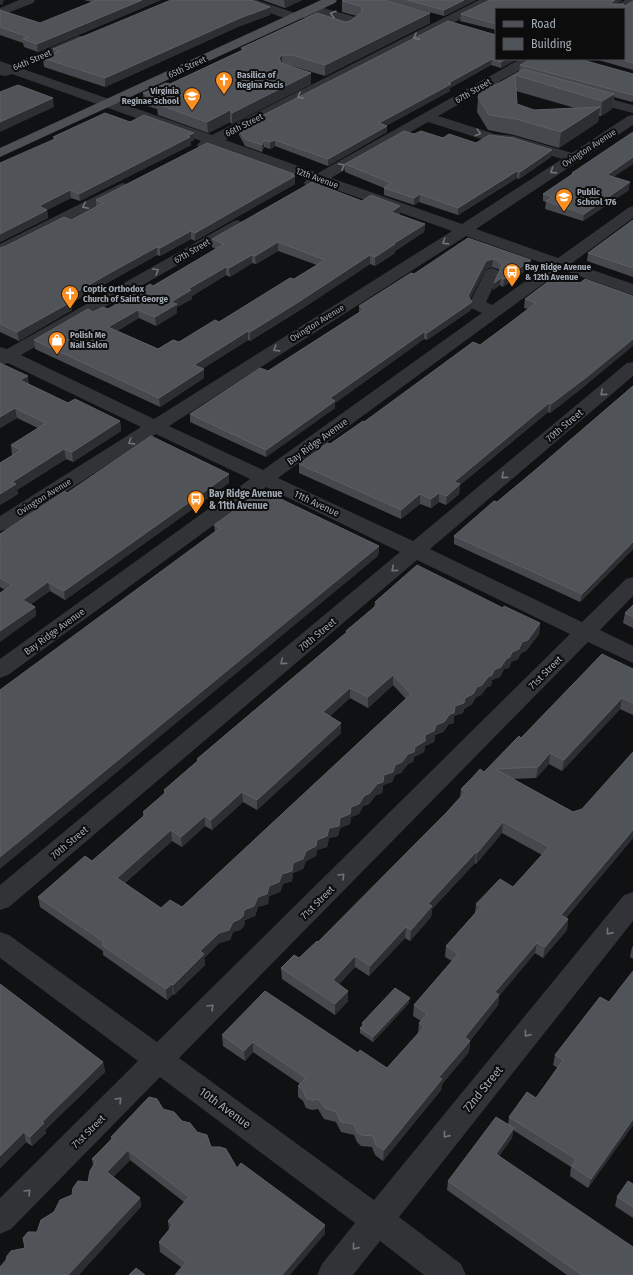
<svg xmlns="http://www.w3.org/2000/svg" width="633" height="1275" font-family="'Fira Sans Condensed',sans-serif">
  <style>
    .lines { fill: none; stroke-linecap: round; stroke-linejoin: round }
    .minor { fill: #313337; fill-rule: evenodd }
    .major { fill: #4d5156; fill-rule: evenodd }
    .wall { fill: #46484d; fill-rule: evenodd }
    .shaded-wall { fill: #2c2e31 }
    .building { fill: #505358; stroke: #5c6066; fill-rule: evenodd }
    .oneway { stroke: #6f747c }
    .labels { text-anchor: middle; stroke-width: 4; stroke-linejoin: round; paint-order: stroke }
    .far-street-label { font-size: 9px; fill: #a1aab4; stroke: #0c0c0d }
    .far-poi-label { font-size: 9px; font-weight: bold; fill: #a1aab4; stroke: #0c0c0d; text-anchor: start }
    .street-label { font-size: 10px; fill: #a1aab4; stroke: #0c0c0d }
    .poi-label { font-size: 10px; font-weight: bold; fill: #a1aab4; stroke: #0c0c0d; text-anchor: start }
    .near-street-label { font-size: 12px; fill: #a1aab4; stroke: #0c0c0d }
  </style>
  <rect width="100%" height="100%" fill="#101112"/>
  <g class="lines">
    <!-- minor -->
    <g class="minor">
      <path d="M19 0H35L33 3 0 16V8Z"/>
      <path d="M243 0H257L295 13 301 10 345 22 309 12 307 9 309 6 313 5 359 18 361 21 349 30 345 31 300 17 294 21 290 20 244 4Z"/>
      <path d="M479 0H494L492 3 225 140 318 173 520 59H535L534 62 438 116 495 134 514 136 572 153 628 116 633 115V125L476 229 558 258 628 208 633 206V218L572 263 633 284V295L562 270 278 478 413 541 627 363 633 362V376L430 549 582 622 626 579 633 577V596L600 630 633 646V663L588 642 179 1058 374 1200 624 895 633 892V921L399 1217 461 1264 466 1275H424L380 1241 353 1275H317L322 1264 355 1223 160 1077 11 1229 0 1234V1198L138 1061 0 958V932L9 935 157 1042 570 634 417 560 9 907 0 910V885L400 552 266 487 8 675 0 678V659L250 479 156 434 7 529 0 531V516L141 427 8 363 0 365V347L7 349 232 222 237 220 242 222 245 225 242 228 21 355 154 419 452 231 320 184 311 187 306 186 304 183 307 179 214 146 204 149 199 148 197 145 201 141 12 74 5 76 0 75V61L11 65 78 36H86L88 39 86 42 23 69 212 135ZM428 122 488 141 513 144 562 159 462 224 331 178ZM466 236 548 265 492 305 486 302 500 273 498 270 492 268 486 270 469 304 471 308 482 313 263 470 169 426Z"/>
      <path d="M625 0H633V5L624 11V9H612Z"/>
      <path d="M584 92 633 105V113L579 99 577 96 579 93Z"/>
      <path d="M122 183 127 184 129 187 127 190 6 253 0 255V244Z"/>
    </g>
    <!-- major -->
    <path class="major" d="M321 0H337L335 3 0 157V148Z"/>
  </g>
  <!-- wall -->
  <g class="wall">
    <path d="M84 0H161L38 52 24 47 23 43 0 35V10L40 23 92 2Z"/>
    <path d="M262 0H302L285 8Z"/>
    <path d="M384 0H476L444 16Z"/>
    <path d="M490 0H622L617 4H623L625 6 633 1V70L595 59H624V9H496V30L460 21 461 14Z"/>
    <path d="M342 1 430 13V23L325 76 292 66H288L311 73V84L232 124 230 122 208 133 158 115 157 109 144 105 143 93 170 84 242 50 241 48 350 21 357 16 342 12Z"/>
    <path d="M270 7V15L240 26 105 87 44 67 43 58 54 54 53 49Z"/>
    <path d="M448 21 496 59H517L501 68 491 65 450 88V91L387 125V132L328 166 275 146 270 149 264 147 262 152 245 146 239 135 238 128Z"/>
    <path d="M520 65 633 74V101L632 102 614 97 612 109 601 116H599L598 122 559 148 514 135 488 130 477 112 478 97 487 88 501 82 520 72H519ZM516 91 575 108 534 110 517 104Z"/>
    <path d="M130 122 194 140 190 142 191 145 80 201 71 198 47 210 48 218 0 242 54 139 53 137Z"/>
    <path d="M414 134 476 143 551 157 519 179 517 178 458 215 419 202 414 205 384 195V188L345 172V164Z"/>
    <path d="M633 164 613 177 629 190 583 221 545 209 546 202 543 201V194L572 175V173Z"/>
    <path d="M294 174 295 184 195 241 191 239 160 256 157 255 116 278 71 303 72 310 19 341 0 332V248L6 246 71 220 96 207V200Z"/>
    <path d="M362 201 400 206V214L399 215 425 224 424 232 395 251V253L375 266 370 264 300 310 250 341 248 340 202 369H204V378L160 407 35 349 34 340 93 312 108 309 153 286 216 249 212 247V239ZM278 251 317 265 294 279 219 322 179 342 158 349 117 331 139 318 156 326 177 313V307L192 299V296L226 275 230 277 252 263 256 264Z"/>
    <path d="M633 220V277L587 261 588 253Z"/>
    <path d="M468 238 530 267 503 287 500 285 493 290 494 283 500 270 498 269 492 267 486 269 470 299 472 302 471 310 427 340 424 339 335 403V408L266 457 190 422V414L268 371 359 312V306L414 274Z"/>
    <path d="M557 275 586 385 550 413 548 412 460 485 459 494 446 505 439 502 431 508 420 504 401 519 299 473V464L364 422 480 345 507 325 528 309 524 308 525 299Z"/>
    <path d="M0 363 29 384 68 403 120 421 121 431 73 462 66 459 17 490 18 494 0 505V463L13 455H12L11 445 38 428 17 418 0 428Z"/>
    <path d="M633 386V549L580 602 454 544V536L497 502 533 472Z"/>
    <path d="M229 483 65 600 50 591 31 604 35 607 36 616 5 590 0 587V534L67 493Z"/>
    <path d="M214 525 379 546 378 556 215 532Z"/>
    <path d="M375 602 503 608 540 623 539 634 526 651 521 653 518 659 511 662 509 668 504 669 500 677 492 680 491 686 487 687 481 695 476 697 472 704 464 709 463 713 454 716V723L449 724 443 732 435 735 434 742 425 746 424 752 414 757 413 762 408 764 401 773 395 775 392 782 383 785 382 793 376 795 369 804 363 806 359 814 351 817 350 824 340 828 338 836 329 838 327 847 317 850 316 856 306 861 303 869 293 873 292 881 283 884 280 892 269 896 268 904 258 907 255 916 245 920 244 926 240 930 233 932 230 940 219 943 204 958 205 965 174 995 173 994 167 1000 103 955V951L40 907 38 897 92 861 143 817V812L164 794V790L197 761V759L346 633V631L374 607ZM393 685 406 699 182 907 161 908 125 883 172 841 182 847 205 826 212 830 243 802 257 810 341 733 330 716 350 698 368 708Z"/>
    <path d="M633 605V628L623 623 625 613Z"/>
    <path d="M633 669V715L620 709 562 771 549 764 536 778 513 779 573 812 633 838 566 918 568 919 567 930 543 958 535 953 499 996 498 1005 470 1041 469 1052 442 1084 441 1090 383 1161 375 1155 372 1147 361 1146 357 1142 354 1135 341 1132 336 1122 324 1119 318 1109 312 1110 306 1108 303 1101 298 1097V1086L300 1084 253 1052 245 1061 223 1046 222 1035 358 1053 387 1068 418 1033 419 1023 421 1021 413 1016 414 1005 452 961 445 957 446 946 475 913 476 904 513 887 542 855 502 833 476 864 475 863 432 909 431 917 410 941 405 938 369 976 355 967 339 984 348 991V1001L335 1015 282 979 281 968 299 958 318 942 447 812 460 798 461 789 484 772 521 738Z"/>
    <path d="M633 946V959L630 957 632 947Z"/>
    <path d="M0 984 103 1062 105 1072 45 1130 46 1133 32 1146 26 1142 0 1168Z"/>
    <path d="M600 997 633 1125 588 1188 570 1176 571 1167 513 1130 512 1138 499 1156 633 1275H567L447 1190 448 1181 508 1125 509 1117 536 1098 558 1068 553 1065 555 1055Z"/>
    <path d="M409 1003 373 1042 360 1033V1028L362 1026V1023Z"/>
    <path d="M163 1109 197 1132 211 1147 237 1168 325 1234 181 1267 160 1252 159 1242 169 1230 168 1221 184 1202 130 1160 113 1177 140 1198 141 1207 25 1248 54 1212 88 1182 93 1165 92 1159 111 1139V1137Z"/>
    <path d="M633 1184V1218L615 1206 617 1197Z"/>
  </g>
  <!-- shaded-wall -->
  <g class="shaded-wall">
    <path d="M0 0H6L3 1V4L0 5Z"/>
    <path d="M142 0H161L38 52 37 44Z"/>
    <path d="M284 0H302L285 8Z"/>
    <path d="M464 0H476L444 16V10Z"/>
    <path d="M615 0H622L611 9V3Z"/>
    <path d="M270 7V15L240 26 105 87V78L240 18Z"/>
    <path d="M430 13V23L325 76V65Z"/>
    <path d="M282 55V66L279 58Z"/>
    <path d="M492 59 491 65 450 88V91L379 130V123Z"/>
    <path d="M506 59H517L501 68V62Z"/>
    <path d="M311 73V84L232 124V113Z"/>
    <path d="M614 94 612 109 601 116 602 101Z"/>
    <path d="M53 98 54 107 0 132V122Z"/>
    <path d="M600 107 598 122 559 148 561 132Z"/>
    <path d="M230 110V122L208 133 207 122Z"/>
    <path d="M387 126V132L328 166V159Z"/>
    <path d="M194 133V140L190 142 191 145 80 201 79 194Z"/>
    <path d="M264 140V147L262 152V145Z"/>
    <path d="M275 140V146L270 149V142Z"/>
    <path d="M552 150 551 157 519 179 520 172Z"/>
    <path d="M633 157V164L606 182 607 175Z"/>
    <path d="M517 171V178L458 215V208Z"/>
    <path d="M294 174V177L295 176V184L195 241V233Z"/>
    <path d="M630 182 629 190 583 221 584 214Z"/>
    <path d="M70 190 71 198 47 210 48 218 0 242V234L39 206Z"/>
    <path d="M420 194 419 202 414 205V198Z"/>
    <path d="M400 206V214L390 220 391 212Z"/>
    <path d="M425 224 424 232 395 251V253L375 266V257L393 244Z"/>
    <path d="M191 231V239L160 256V248Z"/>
    <path d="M278 242V251L256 264 255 256Z"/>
    <path d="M157 247V255L71 303 72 310 19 341 17 332 64 299Z"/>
    <path d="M252 255V263L230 277 229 268Z"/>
    <path d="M370 255V264L300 310 250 341V332Z"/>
    <path d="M493 259 492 267 486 269 468 303V296L486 261Z"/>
    <path d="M531 260 530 267 503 287 504 279Z"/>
    <path d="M226 267V275L192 296V299L177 307V313L156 326 155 317 171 302 188 289Z"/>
    <path d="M501 278 500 285 493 290 494 283Z"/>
    <path d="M472 302 471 310 427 340V333Z"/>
    <path d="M138 310 139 318 109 336 108 327Z"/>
    <path d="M248 331V340L194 374V365Z"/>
    <path d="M424 332V339L335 403V408L266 457V450L330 398Z"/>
    <path d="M633 339V346L586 385 550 413 551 404Z"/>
    <path d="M204 369V378L160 407 159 398Z"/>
    <path d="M28 376 29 386 20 380Z"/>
    <path d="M549 403 548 412 460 485 459 494 446 505 447 496 454 482Z"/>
    <path d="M15 408 17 418 0 428V417Z"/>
    <path d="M120 421 121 431 73 462 72 452Z"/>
    <path d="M64 449 66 459 17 490 18 494 0 505V494L12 482Z"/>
    <path d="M229 474V483L65 600 64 591Z"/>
    <path d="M439 493V502L431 508V499Z"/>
    <path d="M420 494V504L401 519V510Z"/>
    <path d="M633 542V549L580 602 582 594Z"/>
    <path d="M379 546 378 556 0 869V857Z"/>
    <path d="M48 582 50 591 24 609 23 600Z"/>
    <path d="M35 607 36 616 0 642V631Z"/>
    <path d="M540 623 539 634 526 651 521 653 518 659 511 662 509 668 504 669 500 677 492 680 491 686 487 687 481 695 476 697 472 704 464 709 463 713 454 716V723L449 724 443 732 435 735 434 742 425 746 424 752 414 757 413 762 408 764 401 773 395 775 392 782 383 785 382 793 376 795 369 804 363 806 359 814 351 817 350 824 340 828 338 836 329 838 327 847 317 850 316 856 306 861 303 869 293 873 292 881 283 884 280 892 269 896 268 904 258 907 255 916 245 920 244 926 240 930 233 932 230 940 219 943 204 958 205 965 174 995 173 985 200 951 219 933 233 922 329 828 364 796 384 775 408 754 425 735 455 706 477 687 494 670 506 659 512 652 522 642Z"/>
    <path d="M393 675V685L368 708V697Z"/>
    <path d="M350 688V698L323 722V712Z"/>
    <path d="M622 698 620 709 562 771 564 760Z"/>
    <path d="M341 723V733L257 810V800Z"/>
    <path d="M550 753 549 764 536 778 538 767Z"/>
    <path d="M242 792 243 802 212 830 211 820Z"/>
    <path d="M205 816V826L182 847 181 837Z"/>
    <path d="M503 822 502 833 476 864 477 853Z"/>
    <path d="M171 830 172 841 119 888 117 878Z"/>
    <path d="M633 830V838L559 926 561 915Z"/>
    <path d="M476 852 475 863 432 909 431 917 410 941 411 930 428 904Z"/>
    <path d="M568 919 567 930 543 958 545 947Z"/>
    <path d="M406 927 405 938 369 976 370 966Z"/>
    <path d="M537 943 535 953 499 996 498 1005 464 1048 465 1037 495 992Z"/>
    <path d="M355 956V967L333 991V980Z"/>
    <path d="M172 984 173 994 167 1000 166 989Z"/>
    <path d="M348 991V1001L335 1015V1004Z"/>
    <path d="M410 998 409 1003 373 1042V1037Z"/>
    <path d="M470 1041 469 1052 442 1084 441 1090 383 1161 384 1150 439 1077Z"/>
    <path d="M253 1042V1052L245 1061 244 1051Z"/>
    <path d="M103 1062 105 1072 45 1130 46 1133 32 1146 30 1137 42 1122Z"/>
    <path d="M633 1119V1125L588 1188 591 1179Z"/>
    <path d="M514 1128 512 1138 494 1163 496 1154Z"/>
    <path d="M24 1132 26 1142 0 1168V1156Z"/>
    <path d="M128 1150 130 1160 109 1181 107 1172Z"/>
    <path d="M140 1198 141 1207 79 1275H68Z"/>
    <path d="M325 1225V1234L290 1275H282Z"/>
  </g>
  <!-- building -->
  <g class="building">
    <path d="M97 0H142L37 44 23 39 28 37 0 27V10L40 23Z"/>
    <path d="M171 0H251L270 7 240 18 105 78 43 58 59 51 53 49Z"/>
    <path d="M345 0H384L430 13 325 65 292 55H282L279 58 281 63 311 73 232 113 230 110 207 122 157 104 164 101 143 93 166 83 170 84 245 49 241 48 317 13 345 22 350 21 362 12V10L360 6 342 1Z"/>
    <path d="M407 0H464L444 10Z"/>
    <path d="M490 0H615L611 3 613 4H623L625 6 633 1V63L619 59H624V9H496V24L461 14Z"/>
    <path d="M448 21 496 35V59H506L501 62 492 59 448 83 451 84 379 123 387 126 328 159 275 140 270 142 264 140 262 145 245 139 238 128Z"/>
    <path d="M531 59H579L633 74V95L520 65Z"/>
    <path d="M524 69 614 94 602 101 515 75 517 104 534 110 600 107 561 132 516 119 489 115 478 97 481 88H487L501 82Z"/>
    <path d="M18 85 53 98 0 122V92Z"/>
    <path d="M105 113 130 122 144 115 194 133 187 136 190 137 79 194 70 190 39 206 47 210 0 234V163L57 138 53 137Z"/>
    <path d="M404 131 414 134 421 131 443 138 449 134 476 143 489 135 513 138 552 150 520 172 517 171 458 208 420 194 414 198 384 188 391 183 345 164Z"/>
    <path d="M633 132V157L607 175 630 182 584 214 546 201 553 197 543 194 574 173H572Z"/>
    <path d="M207 143 294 174 292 175 295 176 195 233 191 231 160 248 157 247 115 270 64 299 71 302 17 332 0 324V248L6 246 64 217 71 220 103 203 96 200Z"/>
    <path d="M312 182 362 201 371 195 400 206 391 212 425 224 393 244H395L375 257 370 255 300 301 250 332 248 331 194 365 204 369 159 398 34 340 88 309 93 312 103 307 108 309 150 284 153 286 224 244 212 239ZM278 242 325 260 294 279 290 278 219 322 215 320 179 342 173 340 158 349 108 327 138 310 155 317 177 304 171 302 191 290 188 289 226 267 229 268 252 255 255 256Z"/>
    <path d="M633 220V268L588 253Z"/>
    <path d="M468 238 531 260 504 279 501 278 494 283 502 265 499 261 493 259 486 261 468 296 472 302 427 333 424 332 330 398 335 401 266 450 190 414 260 368 268 371 365 309 359 306 411 273 414 274Z"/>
    <path d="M557 275 580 283 585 279 633 296V339L588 376 551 404 549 403 454 482 460 484 447 496 439 493 431 499 420 494 401 510 299 464 327 443 330 444 363 421 364 422 473 342 480 345 507 325 536 303 525 299Z"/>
    <path d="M0 363 28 376 20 380 68 403 75 399 120 421 72 452 64 449 12 482 16 484 0 494V463L21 450 11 445 46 423 15 408 0 417Z"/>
    <path d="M633 386V542L582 594 454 536 494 501 497 502 533 472Z"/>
    <path d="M151 436 229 474 64 591 48 582 23 600 35 607 0 631V593L12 585 0 578V553L2 551 0 550V534L65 491 67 493Z"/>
    <path d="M262 490 379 546 0 857V690L220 528 214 525Z"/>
    <path d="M417 565 503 608 504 606 540 623 528 640 522 642 519 649 512 652 510 657 506 659 501 667 494 670 492 675 488 677 482 685 477 687 473 694 465 698 464 703 455 706 454 713 450 714 444 722 436 725 434 731 425 735V741L415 747 414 752 408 754 402 762 395 765 393 772 384 775 383 782 377 784 370 793 364 796 359 804 351 807 350 814 340 818 339 826 329 828 327 836 317 840 316 846 306 851 303 859 293 863 292 871 282 874 279 882 269 886 267 894 258 897 254 906 244 910 243 916 240 919 233 922 229 930 219 933 200 951 204 954 173 985 172 984 166 989 102 945 104 942 38 897 85 856 92 861 146 814 143 812 166 792 164 790 199 760 197 759 347 632 346 631 378 604 375 602ZM393 675 411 694 182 907 170 900 161 908 117 878 171 830 181 837 205 816 211 820 242 792 257 800 341 723 323 712 350 688 368 697Z"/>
    <path d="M633 605V617L625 613Z"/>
    <path d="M602 654 633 669V703L622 698 564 760 550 753 538 767 495 769 573 812 582 809 633 752V830L561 915 568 919 545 947 537 943 495 992 499 995 465 1037 470 1041 439 1077 442 1079 384 1150 376 1145 373 1136 361 1135 357 1132 354 1124 341 1122 336 1112 325 1108 318 1099 312 1100 306 1098 303 1090 298 1086 306 1078 253 1042 244 1051 222 1035 265 991 358 1053 360 1050 387 1068 424 1027 419 1023 427 1014 414 1005 458 954 446 946 481 907 476 904 500 879 513 887 549 847 503 822 477 853 476 852 428 904 432 906 411 930 406 927 370 966 355 956 333 980 348 991 335 1004 281 968 294 955 299 958 317 941 318 942 447 812 465 792 461 789 471 779 480 769 484 772 519 736 521 738Z"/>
    <path d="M633 971V1119L591 1179 572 1166 576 1159 509 1117 527 1092 536 1098 563 1060 555 1055 600 997 609 1002Z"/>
    <path d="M0 984 103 1062 42 1122 44 1123 30 1137 24 1132 0 1156Z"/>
    <path d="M395 988 410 998 373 1037 360 1028 364 1024 362 1023Z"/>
    <path d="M149 1097 157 1099 163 1109 174 1112 182 1121 190 1123 197 1132 207 1135 211 1147H220L226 1149 237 1168 241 1163 325 1225 282 1275H175L186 1262 159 1242 173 1225 168 1221 189 1197 128 1150 107 1172 140 1198 68 1275H0V1267L6 1260 7 1256 11 1251 25 1248 23 1238 28 1232H37L41 1220 54 1212 60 1200 72 1195 73 1188 78 1181 88 1182 90 1171 96 1161 92 1159 113 1138 111 1137Z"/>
    <path d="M496 1117 514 1128 496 1154 633 1247V1275H582L448 1181Z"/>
    <path d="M628 1181 633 1184V1207L617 1197Z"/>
    <path d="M136 1268 145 1275H129Z"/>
  </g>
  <!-- one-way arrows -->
  <defs><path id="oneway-chevron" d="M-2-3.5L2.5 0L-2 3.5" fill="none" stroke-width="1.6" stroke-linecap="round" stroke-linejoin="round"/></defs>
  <g class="oneway">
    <use href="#oneway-chevron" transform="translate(333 14) rotate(-164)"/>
    <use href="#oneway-chevron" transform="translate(416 37) rotate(153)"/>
    <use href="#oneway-chevron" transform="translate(300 96) rotate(153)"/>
    <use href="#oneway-chevron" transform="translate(478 133) rotate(18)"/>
    <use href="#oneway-chevron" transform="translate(342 166) rotate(-30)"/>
    <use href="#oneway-chevron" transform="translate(553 171) rotate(147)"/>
    <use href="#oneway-chevron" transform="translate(85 206) rotate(153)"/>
    <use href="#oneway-chevron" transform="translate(445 242) rotate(148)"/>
    <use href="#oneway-chevron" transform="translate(156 271) rotate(-30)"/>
    <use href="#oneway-chevron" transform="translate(276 349) rotate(148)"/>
    <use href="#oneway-chevron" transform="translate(603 393) rotate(140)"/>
    <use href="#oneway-chevron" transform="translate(131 442) rotate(148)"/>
    <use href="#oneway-chevron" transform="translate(504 476) rotate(140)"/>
    <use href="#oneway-chevron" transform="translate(394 569) rotate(140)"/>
    <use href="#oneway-chevron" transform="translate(283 662) rotate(140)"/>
    <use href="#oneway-chevron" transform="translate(342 876) rotate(-45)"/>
    <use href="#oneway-chevron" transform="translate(609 932) rotate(129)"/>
    <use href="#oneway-chevron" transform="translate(211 1007) rotate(-45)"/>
    <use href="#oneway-chevron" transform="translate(527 1034) rotate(129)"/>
    <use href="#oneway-chevron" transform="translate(119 1100) rotate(-45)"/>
    <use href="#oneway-chevron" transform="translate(446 1135) rotate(129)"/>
    <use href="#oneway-chevron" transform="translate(28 1192) rotate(-45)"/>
    <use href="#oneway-chevron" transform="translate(355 1247) rotate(129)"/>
  </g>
  <!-- icons -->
  <defs>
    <g id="church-pin" transform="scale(0.9)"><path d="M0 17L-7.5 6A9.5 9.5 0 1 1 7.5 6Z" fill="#fa8e21" stroke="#0c0c0d"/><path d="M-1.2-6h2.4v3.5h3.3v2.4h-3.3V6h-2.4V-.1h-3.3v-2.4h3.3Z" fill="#fff"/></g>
    <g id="school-pin" transform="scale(0.9)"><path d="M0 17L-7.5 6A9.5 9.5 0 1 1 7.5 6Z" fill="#fa8e21" stroke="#0c0c0d"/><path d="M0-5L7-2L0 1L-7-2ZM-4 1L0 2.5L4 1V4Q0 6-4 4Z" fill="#fff"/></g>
    <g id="bus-pin" transform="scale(0.9)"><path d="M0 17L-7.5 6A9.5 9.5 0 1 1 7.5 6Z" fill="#fa8e21" stroke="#0c0c0d"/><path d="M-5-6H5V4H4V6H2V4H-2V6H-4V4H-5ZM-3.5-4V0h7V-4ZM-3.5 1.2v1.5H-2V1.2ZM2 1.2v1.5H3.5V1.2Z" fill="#fff"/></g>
    <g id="shop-pin" transform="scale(0.9)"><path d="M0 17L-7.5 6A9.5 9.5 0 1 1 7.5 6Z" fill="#fa8e21" stroke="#0c0c0d"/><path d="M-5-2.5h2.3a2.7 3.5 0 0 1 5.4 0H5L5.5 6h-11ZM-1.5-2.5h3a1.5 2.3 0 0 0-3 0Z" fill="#fff"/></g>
  </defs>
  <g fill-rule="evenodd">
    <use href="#church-pin" x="224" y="80"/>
    <use href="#school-pin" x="192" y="96"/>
    <use href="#school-pin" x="564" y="197"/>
    <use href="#bus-pin" x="512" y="272"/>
    <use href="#church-pin" x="70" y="294"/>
    <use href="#shop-pin" x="57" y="340"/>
    <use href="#bus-pin" x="196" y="499"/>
  </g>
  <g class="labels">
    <!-- far-street labels -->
    <g class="far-street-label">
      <text transform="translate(32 60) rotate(-23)" y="3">64th Street</text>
      <text transform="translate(187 67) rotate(-25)" y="3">65th Street</text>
      <text transform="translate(473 91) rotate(-30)" y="3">67th Street</text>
      <text transform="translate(244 125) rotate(-27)" y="3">66th Street</text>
      <text transform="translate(589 148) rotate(-33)" y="3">Ovington Avenue</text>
      <text transform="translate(317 178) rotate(20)" y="3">12th Avenue</text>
      <text transform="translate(192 251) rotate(-30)" y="3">67th Street</text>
      <text transform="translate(317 323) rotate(-32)" y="3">Ovington Avenue</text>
      <text transform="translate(44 497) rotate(-32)" y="3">Ovington Avenue</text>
    </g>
    <!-- far-poi labels -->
    <g class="far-poi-label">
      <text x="237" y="78">Basilica of<tspan x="237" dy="10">Regina Pacis</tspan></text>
      <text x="179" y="94" text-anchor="end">Virginia<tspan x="179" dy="10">Reginae School</tspan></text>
      <text x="577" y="195">Public<tspan x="577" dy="10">School 176</tspan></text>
      <text x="525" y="270">Bay Ridge Avenue<tspan x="525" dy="10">&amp; 12th Avenue</tspan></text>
      <text x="83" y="292">Coptic Orthodox<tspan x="83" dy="10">Church of Saint George</tspan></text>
      <text x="70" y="338">Polish Me<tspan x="70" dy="10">Nail Salon</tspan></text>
    </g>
    <!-- street labels -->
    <g class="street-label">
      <text transform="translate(564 425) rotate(-40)" y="4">70th Street</text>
      <text transform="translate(317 441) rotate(-36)" y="4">Bay Ridge Avenue</text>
      <text transform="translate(317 503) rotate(25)" y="4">11th Avenue</text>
      <text transform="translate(54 631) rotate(-36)" y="4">Bay Ridge Avenue</text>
      <text transform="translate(317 634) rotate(-40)" y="4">70th Street</text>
      <text transform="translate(545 672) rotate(-45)" y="4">71st Street</text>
      <text transform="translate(69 842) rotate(-40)" y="4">70th Street</text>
      <text transform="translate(317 902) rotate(-45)" y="4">71st Street</text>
      <text transform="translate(88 1131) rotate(-45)" y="4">71st Street</text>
    </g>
    <!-- poi labels -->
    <g class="poi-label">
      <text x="209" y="497">Bay Ridge Avenue<tspan x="209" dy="12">&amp; 11th Avenue</tspan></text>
    </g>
    <!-- near-street labels -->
    <g class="near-street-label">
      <text transform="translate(483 1089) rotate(-51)" y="4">72nd Street</text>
      <text transform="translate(225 1108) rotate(36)" y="4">10th Avenue</text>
    </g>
  </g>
  <!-- legend -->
  <rect x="495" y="8" width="130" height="52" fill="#0c0c0d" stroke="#484b50"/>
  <rect x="503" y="21" width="20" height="6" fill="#4d5156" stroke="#484b50"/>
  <text x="531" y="28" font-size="12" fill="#a1aab4">Road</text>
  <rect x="503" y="38" width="20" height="12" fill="#505358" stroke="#484b50"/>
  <text x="531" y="48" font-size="12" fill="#a1aab4">Building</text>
</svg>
